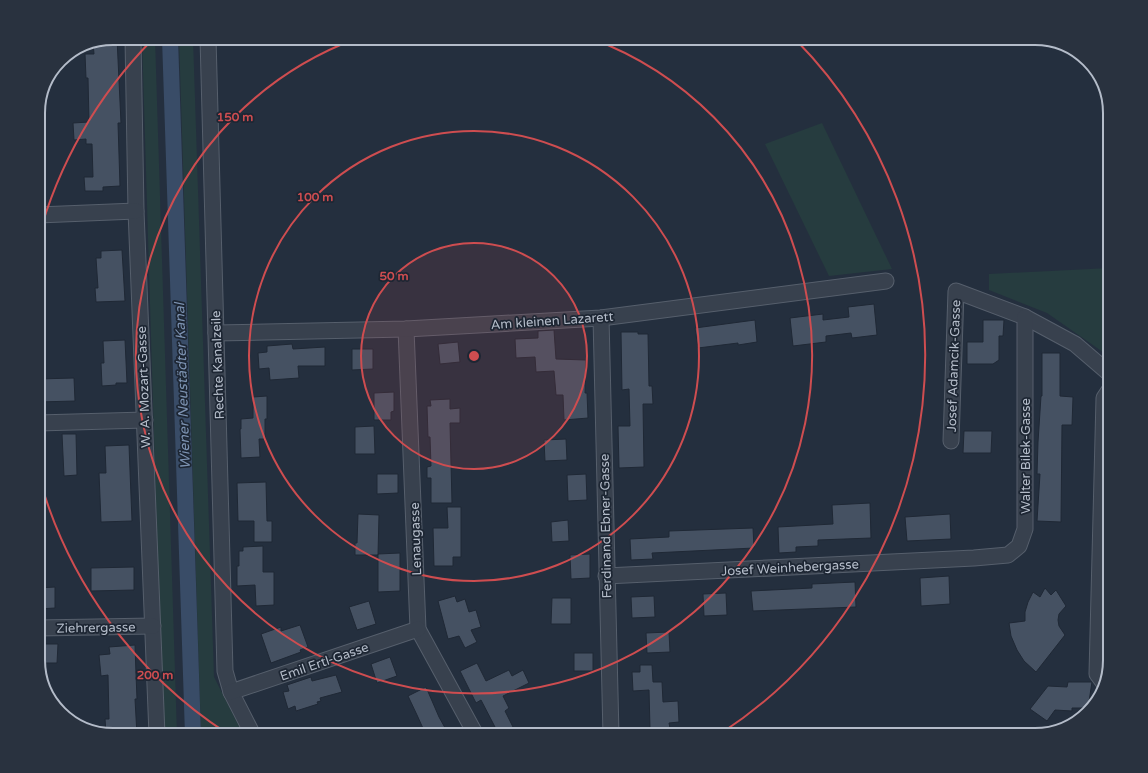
<svg xmlns="http://www.w3.org/2000/svg" width="1148" height="773" font-family="'Varela Round',sans-serif">
  <style>
    .green { fill: #263c3f }
    .lines { fill: none; stroke-linecap: round; stroke-linejoin: round }
    .canal { stroke: #394c67; stroke-width: 16 }
    .building { fill: #455162; stroke: #1f2835 }
    .minor-casing { stroke: #565f6c; stroke-width: 17 }
    .minor { stroke: #38414e; stroke-width: 15 }
    .ring { fill: none; stroke: #ce4d50; stroke-width: 2 }
    .labels { text-anchor: middle; stroke-width: 3.5; stroke-linejoin: round; paint-order: stroke }
    .street-label { font-size: 13px; fill: #b4bcc9; stroke: #1d2633 }
    .water-label { font-size: 14px; font-style: italic; fill: #7c92b1; stroke: #1d2633 }
    .rim { fill: none; stroke: #b4bcc9; stroke-width: 2 }
    .centre { fill: #ce4d50; stroke: #1d2633; stroke-width: 2 }
    .ring-label { font-size: 12px; text-anchor: middle; font-weight: bold; fill: #ce4d50; stroke: #1d2633; stroke-width: 3.5; stroke-linejoin: round; paint-order: stroke }
  </style>
  <rect width="100%" height="100%" fill="#242f3e"/>
  <!-- green -->
  <g class="green">
    <path d="M142 38H155L177 735H163Z"/>
    <path d="M179 38H193L214 677 242 732 234 735H201Z"/>
    <path d="M822 123 892 269 829 276 765 144Z"/>
    <path d="M1110 268V357L1047 313 989 290V274Z"/>
  </g>
  <g class="lines">
    <!-- canal -->
    <path class="canal" d="M170 38 193 735"/>
  </g>
  <!-- building -->
  <g class="building">
    <path d="M113 38H117L121 123H118L120 186 103 187V191H85L84 177H93L92 144H86V139L74 140 73 123 89 122 88 78H86L85 54H94L93 42Z"/>
    <path d="M122 250 125 301 96 302 95 288H98L96 258H101V251Z"/>
    <path d="M874 304 877 335 852 338 851 333 826 336V342L793 346 790 318 823 314V320L849 317 848 307Z"/>
    <path d="M755 320 757 342 738 345V343L698 348 695 328Z"/>
    <path d="M983 320H1004L1003 336H999V360L993 364H967V342H983Z"/>
    <path d="M554 330 556 359 586 360 585 393H587L588 418 564 420 563 395H556L554 371 536 372 535 357 516 358 515 339 538 338V331Z"/>
    <path d="M621 332H638V334H648L649 386H652L653 404H643L644 467 619 468 618 426H630L629 389 622 390Z"/>
    <path d="M125 340 127 383H116V385L102 386 101 363H104L103 341Z"/>
    <path d="M458 342 460 362 440 364 438 344Z"/>
    <path d="M292 344 293 349 325 347V366H298L299 378 270 380 269 368 259 369 258 353 267 352V346Z"/>
    <path d="M352 349H373V369L352 370Z"/>
    <path d="M1042 353H1060V396L1073 397 1072 425H1062L1061 522 1037 521 1040 474H1037L1038 442 1041 396H1042Z"/>
    <path d="M74 378 75 401 38 402V379Z"/>
    <path d="M394 392V411L391 412V420H374V393Z"/>
    <path d="M267 396V419H265V439H259L260 457 241 458 240 429H241V419L253 418V397Z"/>
    <path d="M450 399V409L460 408V423H450L452 503H431V478H427V467L431 466 430 437H428L427 406H431L430 400Z"/>
    <path d="M374 426 375 454H355V427Z"/>
    <path d="M964 431H992L991 453H963Z"/>
    <path d="M62 434H76L77 475 64 476Z"/>
    <path d="M566 439 567 460 545 461 544 440Z"/>
    <path d="M129 445 132 521 101 522 99 473H106L105 446Z"/>
    <path d="M377 474H398V493L377 494Z"/>
    <path d="M586 474 587 500 568 501 567 475Z"/>
    <path d="M266 482 267 521H272V542H254V521H238L237 483Z"/>
    <path d="M870 503 871 538 818 540V546L796 547V552L779 553 778 527 833 524 832 505Z"/>
    <path d="M447 507H461V557H453V566H434L433 528H448Z"/>
    <path d="M358 514 379 515 378 554 400 553V591L378 592V554V555H355V543H357Z"/>
    <path d="M950 514 951 539 907 541 905 517Z"/>
    <path d="M568 520 569 541 552 542 551 522Z"/>
    <path d="M753 528 754 548 652 553 653 559 631 560 630 539 669 537V531Z"/>
    <path d="M263 546V572H274V605L256 606 255 585 237 586V566H239V551H243V547Z"/>
    <path d="M590 554V578L571 579 570 555Z"/>
    <path d="M134 567V590L91 591V568Z"/>
    <path d="M949 576 950 604 921 606 920 578Z"/>
    <path d="M855 582 856 607 753 611 751 591 812 588V584Z"/>
    <path d="M55 587V608L38 609V588Z"/>
    <path d="M1045 588 1051 595 1056 590 1066 606 1059 614 1058 620 1059 626 1065 635 1036 672 1024 661 1017 650 1011 636 1009 623 1025 621V612L1028 602 1033 592 1040 597Z"/>
    <path d="M726 593 727 615 704 616 703 594Z"/>
    <path d="M455 596 457 602 465 599 469 612 476 610 481 627 471 630 477 642 465 648 459 636 448 639 438 601Z"/>
    <path d="M654 596 655 617 632 618 631 597Z"/>
    <path d="M552 598H571V624H551Z"/>
    <path d="M369 601 376 624 357 630 349 607Z"/>
    <path d="M300 625 308 647 300 650 301 652 271 663 261 634 281 627V631Z"/>
    <path d="M669 632 670 652 647 653 646 633Z"/>
    <path d="M38 644H58L57 663H38Z"/>
    <path d="M135 645 136 674 137 699H135L137 735H113L106 733 105 719H109L108 675 101 676 99 655 110 654 109 647Z"/>
    <rect x="574" y="653" width="19" height="18"/>
    <path d="M390 657 397 676 377 683 371 664Z"/>
    <path d="M477 663 486 681 509 670 512 676 523 670 529 683 503 696 509 708 505 711 517 735H485L484 732 495 727 481 700 476 703 460 671Z"/>
    <path d="M640 665H652L653 682H662L663 702 678 701 679 722 669 723 670 728 650 729 649 690 633 691 632 672H640Z"/>
    <path d="M336 675 342 692 320 698 321 701 317 702 318 704 296 711 295 706 288 709 283 692 289 691 287 685 311 677 312 681Z"/>
    <path d="M1068 682H1092L1088 708H1072V711L1055 710 1047 721 1030 709 1048 686 1067 687Z"/>
    <path d="M426 687 439 717 449 735H426L417 715 408 696Z"/>
  </g>
  <g class="lines">
    <!-- minor casing -->
    <g class="minor-casing">
      <g id="minor">
        <path d="M133 38 136 211 157 735"/>
        <path d="M208 38 225 671 231 692 253 735"/>
        <path d="M38 215 136 211"/>
        <path d="M601 318 611 735"/>
        <path d="M406 329 418 629 476 735"/>
        <path d="M216 333 406 329 601 318 886 281"/>
        <path d="M38 423 145 420"/>
        <path d="M951 441 956 291 1025 317 1075 344 1110 374"/>
        <path d="M606 576 974 558 1008 555 1019 546 1025 529V317"/>
        <path d="M38 628 153 626"/>
        <path d="M1103 682 1097 674 1104 398 1110 389"/>
        <path d="M231 692 418 629"/>
      </g>
    </g>
    <!-- minor -->
    <use href="#minor" class="minor"/>
  </g>
  <!-- distance rings -->
  <circle cx="474" cy="356" r="113" fill="#ce4d50" fill-opacity=".12"/>
  <g class="ring">
    <circle cx="474" cy="356" r="113"/>
    <circle cx="474" cy="356" r="225"/>
    <path d="M590 38A338 338 0 1 1 358 38"/>
    <path d="M228 734A451 451 0 0 1 38 473M38 239A451 451 0 0 1 152 40M796 40A451 451 0 0 1 720 734"/>
  </g>
  <g class="labels">
    <!-- street labels -->
    <g class="street-label">
      <text transform="translate(552 320) rotate(-4)" y="5">Am kleinen Lazarett</text>
      <text transform="translate(217 365) rotate(-92)" y="5">Rechte Kanalzeile</text>
      <text transform="translate(953 366) rotate(-88)" y="5">Josef Adamcik-Gasse</text>
      <text transform="translate(143 387) rotate(-92)" y="5">W. A. Mozart-Gasse</text>
      <text transform="translate(1025 456) rotate(-90)" y="5">Walter Bilek-Gasse</text>
      <text transform="translate(605 526) rotate(-91)" y="5">Ferdinand Ebner-Gasse</text>
      <text transform="translate(415 539) rotate(-92)" y="5">Lenaugasse</text>
      <text transform="translate(790 567) rotate(-3)" y="5">Josef Weinhebergasse</text>
      <text transform="translate(96 627) rotate(-1)" y="5">Ziehrergasse</text>
      <text transform="translate(324 661) rotate(-19)" y="5">Emil Ertl-Gasse</text>
    </g>
    <!-- water labels -->
    <g class="water-label">
      <text transform="translate(182 386) rotate(-92)" y="5">Wiener Neustädter Kanal</text>
    </g>
  </g>
  <!-- crop -->
  <path d="M0 0H1148V773H0ZM113 45H1035A68 68 0 0 1 1103 113V660A68 68 0 0 1 1035 728H113A68 68 0 0 1 45 660V113A68 68 0 0 1 113 45Z" fill="#29323f" fill-rule="evenodd"/>
  <path class="rim" d="M113 45H1035A68 68 0 0 1 1103 113V660A68 68 0 0 1 1035 728H113A68 68 0 0 1 45 660V113A68 68 0 0 1 113 45Z"/>
  <circle cx="474" cy="356" r="6" class="centre"/>
  <g class="ring-label">
    <text x="235" y="121">150 m</text>
    <text x="315" y="201">100 m</text>
    <text x="394" y="280">50 m</text>
    <text x="155" y="679">200 m</text>
  </g>
</svg>
